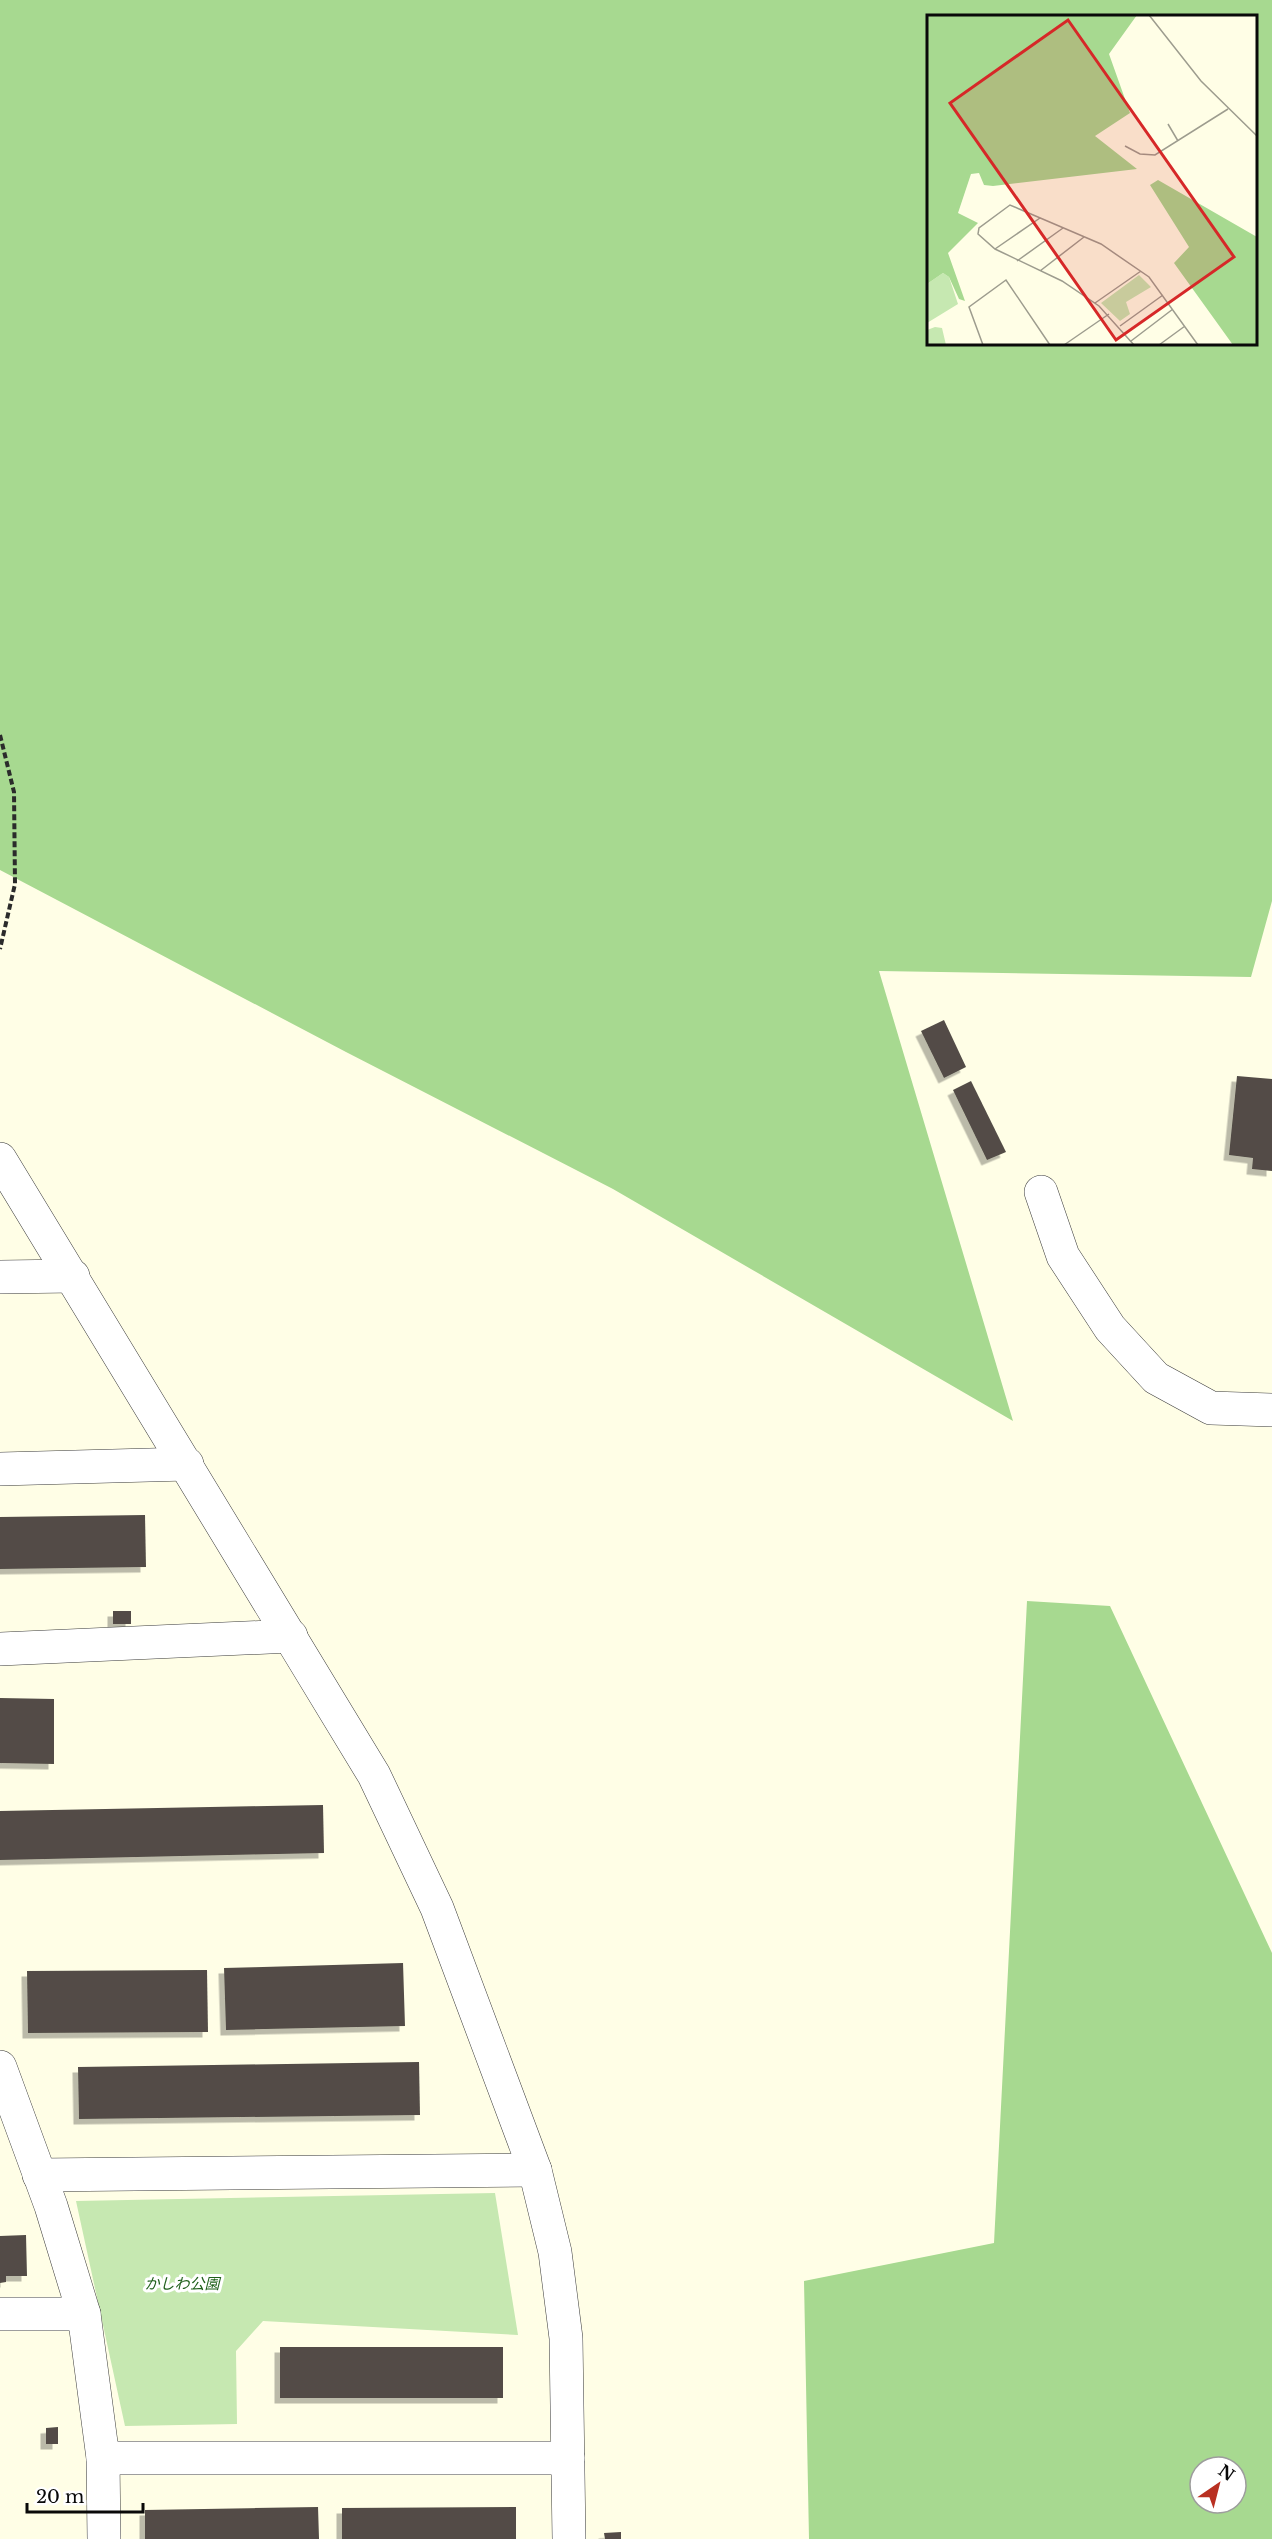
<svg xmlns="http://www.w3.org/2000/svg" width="1272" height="2539" font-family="'Libre Baskerville','Noto Sans JP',serif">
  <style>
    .green { fill: #c6e8b1 }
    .forest { fill: #a7d990; fill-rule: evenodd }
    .building { fill: #524c46; filter: url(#shadow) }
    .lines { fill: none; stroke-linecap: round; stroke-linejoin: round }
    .minor-casing { stroke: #3c3c3c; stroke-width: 34 }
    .path { stroke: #2b2b2b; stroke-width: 4; stroke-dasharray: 6 3; stroke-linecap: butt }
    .minor { stroke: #fff; stroke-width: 33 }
    .labels { text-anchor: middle; stroke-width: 6; stroke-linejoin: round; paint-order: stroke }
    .park-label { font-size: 15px; font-style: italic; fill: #20601b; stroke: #fff }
    .inset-road { fill: none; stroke: #9d9c8e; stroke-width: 1.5 }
    .view { fill: #d62828; fill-opacity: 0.15; stroke: #d62828; stroke-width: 3 }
    .inset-edge { fill: none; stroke: #090909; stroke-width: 3 }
  </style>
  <defs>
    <filter id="shadow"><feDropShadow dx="-5.5" dy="5.5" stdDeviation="0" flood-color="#0004"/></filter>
  </defs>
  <rect width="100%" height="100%" fill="#fffee6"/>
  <!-- green -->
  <path class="green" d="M495 2193 518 2335 263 2321 236 2351 237 2424 125 2426 76 2201Z"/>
  <!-- forest -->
  <g class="forest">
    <path d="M0 0H1272V901L1251 977 879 971 1013 1421 613 1189 346 1052 0 870ZM928 16H1256V344H928Z"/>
    <path d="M1027 1601 1110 1606 1272 1953V2539H809L804 2281 994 2243ZM1200 2467H1236V2503H1200Z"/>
  </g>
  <!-- building -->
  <g class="building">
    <path d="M944 1020 966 1067 944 1078 921 1031Z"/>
    <path d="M1237 1076 1272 1079V1171L1252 1169 1253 1158 1229 1155Z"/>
    <path d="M971 1081 1006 1152 987 1160 953 1090Z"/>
    <path d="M145 1515 146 1567 0 1569V1517Z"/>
    <rect x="113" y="1611" width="18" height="13"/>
    <path d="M0 1698 54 1699V1764L0 1763Z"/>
    <path d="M323 1805 324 1853 0 1860V1811Z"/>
    <path d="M403 1963 405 2026 226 2030 224 1968Z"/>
    <path d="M207 1970 208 2032 28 2033 27 1971Z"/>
    <path d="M419 2062 420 2115 79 2119 78 2067Z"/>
    <path d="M26 2235 27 2276H6V2282L0 2283V2236Z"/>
    <rect x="280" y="2347" width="223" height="51"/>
    <path d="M58 2427V2444H46V2428Z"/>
    <path d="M318 2507 319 2539H145V2510Z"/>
    <path d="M516 2507V2539H342V2508Z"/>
    <path d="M621 2532V2539H605L604 2533Z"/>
  </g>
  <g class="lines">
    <!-- minor casing -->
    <g class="minor-casing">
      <g id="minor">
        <path d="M0 1159 374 1775 437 1908 535 2170 555 2252 566 2338 569 2539"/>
        <path d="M1041 1192 1063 1256 1110 1328 1156 1378 1211 1408 1272 1410"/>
        <path d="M0 1277 73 1276"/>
        <path d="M0 1469 187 1464"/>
        <path d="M0 1649 291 1636"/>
        <path d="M0 2067 51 2206 84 2314 103 2458 104 2539"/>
        <path d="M39 2175 535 2170"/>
        <path d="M0 2314H84"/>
        <path d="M103 2458H568"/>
      </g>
    </g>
    <!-- path -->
    <path class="path" d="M0 735 14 792 15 884 0 949"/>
    <!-- minor -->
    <use href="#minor" class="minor"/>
  </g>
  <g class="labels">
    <!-- park labels -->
    <g class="park-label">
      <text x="182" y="2289">かしわ公園</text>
    </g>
  </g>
  <!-- overview -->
  <g transform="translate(927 15)">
    <rect width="330" height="330" fill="#fffee6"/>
    <path d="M16 258 22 262 31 289 0 308V269ZM212 260 224 272 199 287 203 299 193 306 174 288ZM8 312 15 313 19 330H0V315Z" fill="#c6e8b1"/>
    <path d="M0 0H210L182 39 203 98 168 121 210 154 66 171 57 170 52 158 44 159 31 198 51 208 21 238 38 286 32 284 22 262 16 258 0 269ZM231 165 330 222V330H306L247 248 262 232 223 170Z" fill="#a7d990"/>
    <path class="inset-road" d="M222 0 274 66 330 121M241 109 251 126M198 131 213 139 228 140 301 94M68 234 113 203M90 246 136 213M113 256 157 222M168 288 214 256M193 311 236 280M204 326 246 294M56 330 42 292 79 265 123 330M137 330 182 299M207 330 172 291 135 266 68 234 51 219 52 213 83 190 174 229 222 262 271 330M232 330 258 311"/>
    <path class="view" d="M141 5 307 242 189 325 23 88Z"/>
    <rect width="330" height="330" class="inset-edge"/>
  </g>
  <!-- north arrow -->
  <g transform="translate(1218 2485) rotate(35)"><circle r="28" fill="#ffffff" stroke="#9d9d9d" stroke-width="1.5"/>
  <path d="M0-4.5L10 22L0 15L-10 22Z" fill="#b93022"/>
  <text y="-9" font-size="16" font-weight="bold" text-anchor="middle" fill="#090909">N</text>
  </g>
  <!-- scale -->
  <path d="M27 2503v9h116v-9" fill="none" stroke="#090909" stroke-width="3"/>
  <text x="36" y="2503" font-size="18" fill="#090909" stroke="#ffffff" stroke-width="4.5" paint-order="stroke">20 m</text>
</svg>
